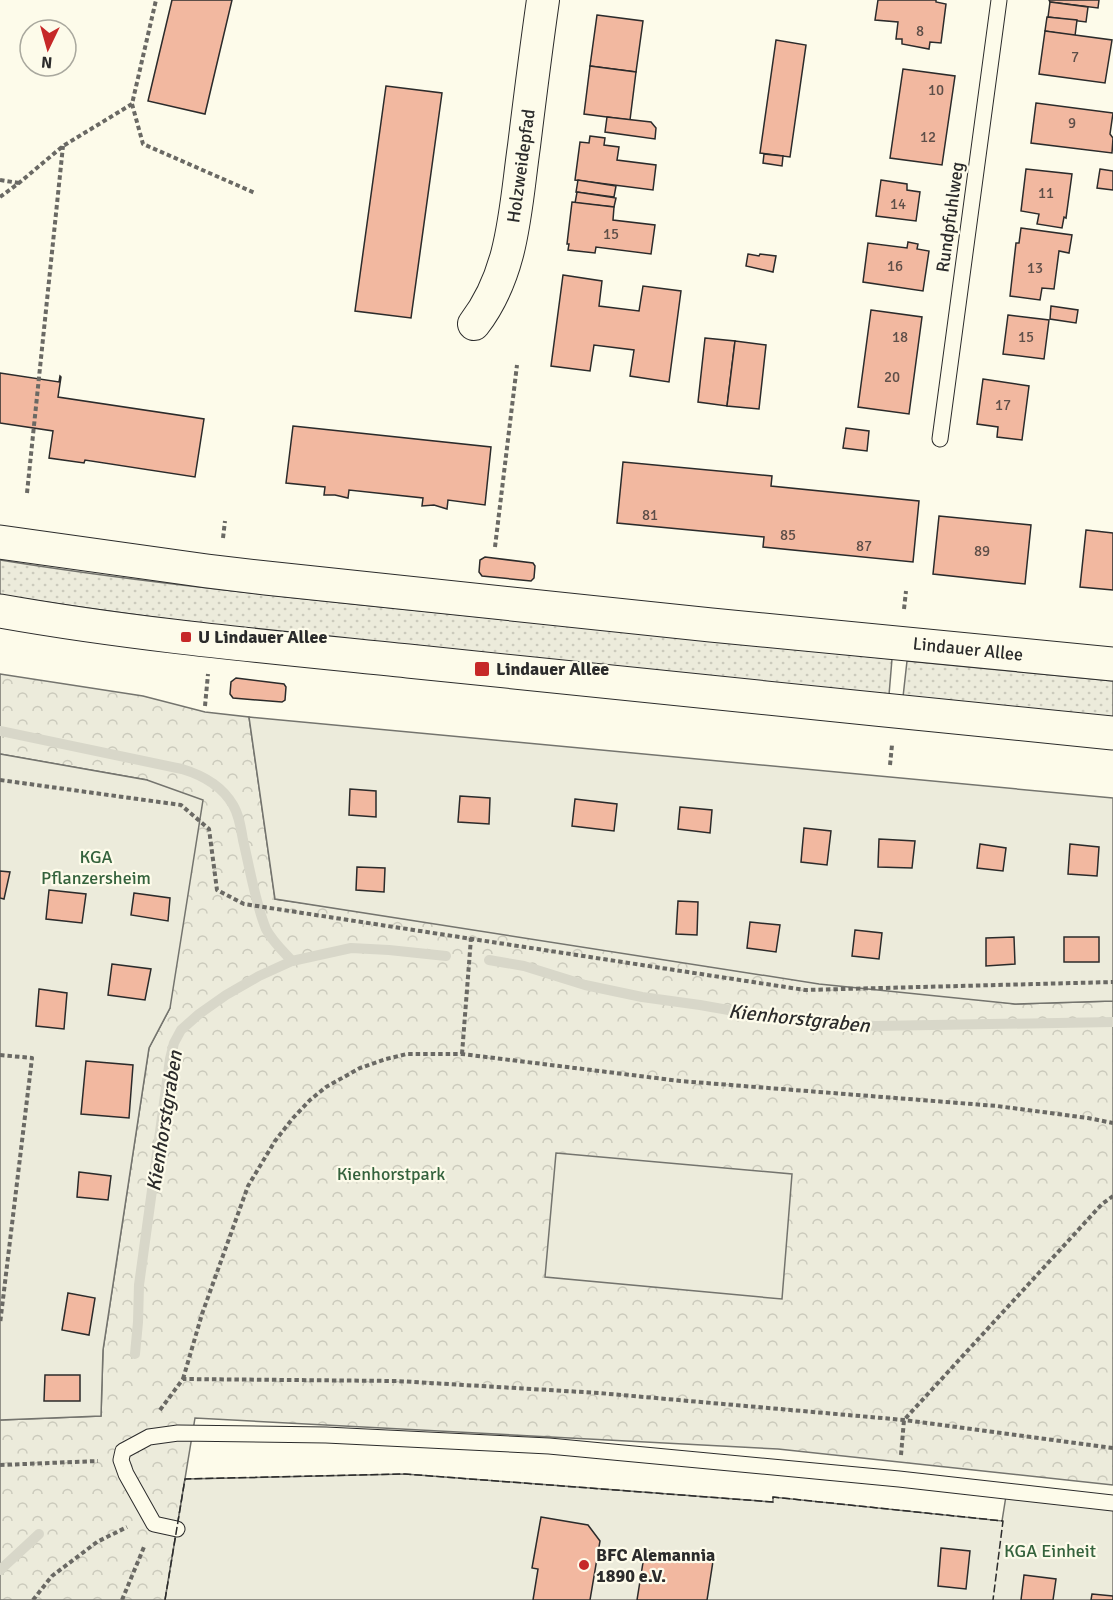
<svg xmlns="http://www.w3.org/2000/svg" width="1113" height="1600" font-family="Signika,sans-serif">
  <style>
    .grass { fill: url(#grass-dots); stroke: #74746e; stroke-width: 1.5 }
    .park { fill: url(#park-crowns); stroke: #74746e; stroke-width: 1.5 }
    .garden { fill: #ecebdb; stroke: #74746e; stroke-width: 1.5 }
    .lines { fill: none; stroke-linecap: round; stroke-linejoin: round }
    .stream { stroke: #d8d7c9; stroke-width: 10 }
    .building { fill: #f2b8a0; stroke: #2b2b2b; stroke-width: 1.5 }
    .service-casing { stroke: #2b2b2b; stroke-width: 17 }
    .minor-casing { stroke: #2b2b2b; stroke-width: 34 }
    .secondary-casing { stroke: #2b2b2b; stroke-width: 35 }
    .path { stroke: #6a6964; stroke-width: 4; stroke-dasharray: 4.5 3; stroke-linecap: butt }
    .service { stroke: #fdfbea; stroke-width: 15 }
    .minor { stroke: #fdfbea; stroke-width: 32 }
    .secondary { stroke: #fdfbea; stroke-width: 33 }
    .fence { stroke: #2b2b2b; stroke-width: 1.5; stroke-dasharray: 8 3; stroke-linecap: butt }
    .poi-dot { fill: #c62828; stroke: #fdfbea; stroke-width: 2 }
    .labels { text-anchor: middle; stroke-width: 4.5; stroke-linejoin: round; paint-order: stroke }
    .number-label { font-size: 15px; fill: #5d4e48 }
    .street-label { font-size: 18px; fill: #2b2b2b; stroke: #fdfbea }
    .poi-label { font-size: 18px; font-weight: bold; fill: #2b2b2b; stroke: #fdfbea; text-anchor: start }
    .park-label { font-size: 18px; fill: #34623c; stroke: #fdfbea }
    .water-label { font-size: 20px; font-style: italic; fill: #2b2b2b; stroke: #fdfbea }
  </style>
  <defs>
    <pattern id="grass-dots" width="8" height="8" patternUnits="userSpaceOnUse" patternTransform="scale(1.5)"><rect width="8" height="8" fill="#ecebdb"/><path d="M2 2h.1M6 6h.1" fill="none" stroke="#cbcabc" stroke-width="1.8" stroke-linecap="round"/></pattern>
    <pattern id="park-crowns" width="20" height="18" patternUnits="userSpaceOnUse" patternTransform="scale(1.5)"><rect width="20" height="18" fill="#ecebdb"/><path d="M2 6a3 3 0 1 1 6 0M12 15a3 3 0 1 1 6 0" fill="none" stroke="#cbcabc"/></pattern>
  </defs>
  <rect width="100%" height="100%" fill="#fdfbea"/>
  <!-- grass -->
  <g class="grass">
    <path d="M0 560C124 580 249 593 373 606 546 625 719 642 892 659L889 695C592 666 295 641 0 595Z"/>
    <path d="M907 661 1113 681V717L903 697Z"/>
  </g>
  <!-- park -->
  <path class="park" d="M0 674 143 696 205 712 249 717 275 899 1015 1004 1113 1001V1485L778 1449 195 1418 165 1600H0V1420L101 1416 103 1350 149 1048 170 1008 147 780 0 754Z"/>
  <!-- garden -->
  <g class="garden">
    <path d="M249 717 1113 798V1001L1015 1004 819 984 275 899Z"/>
    <path d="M0 754 147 780 203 800 170 1008 149 1048 103 1350 101 1416 0 1420Z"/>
    <path d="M556 1153 792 1174 782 1299 545 1277Z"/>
    <path d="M405 1474 773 1502V1497L1002 1521 1006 1496 1113 1509V1600H165L185 1479Z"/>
  </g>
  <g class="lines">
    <!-- stream -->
    <g class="stream">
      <path d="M0 731 182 769C202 775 222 786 233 805 239 815 241 828 243 840 250 869 255 902 266 929 272 941 283 951 292 961"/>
      <path d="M489 960 524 966 585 985 642 997 700 1005 774 1018 875 1026 1113 1022"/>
      <path d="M135 1354 138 1322 139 1285 170 1059 174 1043 181 1030 199 1014 226 995 259 976 292 961 351 948 389 950 446 956"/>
      <path d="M0 1570 39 1534"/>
    </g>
  </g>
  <!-- building -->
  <g class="building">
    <path d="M172 0H232L205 114 148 101Z"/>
    <path d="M878 0H936V2L946 4 941 43 930 42 929 49 902 44V39H896L898 22 875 20Z"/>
    <path d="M1049 0H1099L1098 8 1050 2Z"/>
    <path d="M1050 2 1088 7 1086 22 1048 17Z"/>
    <path d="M597 15 643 21 636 72 590 66Z"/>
    <path d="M1047 17 1077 20 1075 36 1045 31Z"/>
    <path d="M1045 31 1112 40 1105 83 1039 74Z"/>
    <path d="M776 40 806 45 790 157 760 153Z"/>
    <path d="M590 66 636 72 630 120 584 114Z"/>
    <path d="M903 69 955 76 942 165 890 158Z"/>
    <path d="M386 86 442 93 411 318 355 311Z"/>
    <path d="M1036 103 1113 113 1110 134 1113 138 1112 153 1031 143Z"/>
    <path d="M607 117 651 122 656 128 655 139 605 132Z"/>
    <path d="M590 136 605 138 604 145 619 147 617 160 656 165 653 190 575 180 580 142 589 143Z"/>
    <path d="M764 154 783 156 782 166 763 163Z"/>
    <path d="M1026 169 1072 174 1066 218 1064 217 1062 228 1037 224 1039 214 1021 211Z"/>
    <path d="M1100 169 1113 171V190L1097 188Z"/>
    <path d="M578 180 616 186 614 197 576 192Z"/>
    <path d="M881 180 907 184V190L920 192 916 221 876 216Z"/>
    <path d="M577 192 616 198 614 207 575 203Z"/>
    <path d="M572 202 614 207 613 220 655 225 651 254 596 247 595 253 568 250 569 244H567Z"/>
    <path d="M1021 228 1072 235 1069 253 1059 251 1054 289 1042 288 1040 300 1010 296 1016 243H1019Z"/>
    <path d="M908 242 918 244 917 249 929 251 923 291 863 282 868 243 907 248Z"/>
    <path d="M748 254 759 256 760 254 776 256 773 272 746 266Z"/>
    <path d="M563 275 602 281 599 306 639 311 643 286 681 291 669 382 630 376 634 350 594 345 590 371 551 366Z"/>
    <path d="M1051 306 1078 310 1076 323 1050 319Z"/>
    <path d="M871 310 922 317 909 414 858 407Z"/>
    <path d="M1008 315 1049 320 1044 359 1003 354Z"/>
    <path d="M705 338 735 341 727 406 698 402Z"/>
    <path d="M735 341 766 345 759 409 727 406Z"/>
    <path d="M0 373 59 382 60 376 61 377 58 397 204 419 195 477 85 460 84 463 49 458 53 431 0 423Z"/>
    <path d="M983 379 1029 386 1022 440 997 437 998 427 977 424Z"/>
    <path d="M293 426 491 447 485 505 448 500 447 509 434 505 422 506 423 498 349 490 348 498 335 495H324L325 487 286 483Z"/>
    <path d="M846 428 869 431 867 451 843 448Z"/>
    <path d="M623 462 772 476 771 486 919 501 913 562 763 547 764 537 617 523Z"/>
    <path d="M939 516 1031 525 1025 584 933 574Z"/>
    <path d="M1086 530 1113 533V590L1080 587Z"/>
    <path d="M485 557 533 563 535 566 534 578 531 581 482 576 479 572 480 560Z"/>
    <path d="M236 678 284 684 286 687 285 700 282 702 233 698 230 694 231 682Z"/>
    <path d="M350 789 376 791V817L349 815Z"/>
    <path d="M460 796 490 798 489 824 458 822Z"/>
    <path d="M575 799 617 804 614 831 572 826Z"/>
    <path d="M680 807 712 810 710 833 678 829Z"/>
    <path d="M804 828 831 831 827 865 801 862Z"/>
    <path d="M879 839 915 841 912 868 878 867Z"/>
    <path d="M980 844 1006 848 1003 871 977 868Z"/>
    <path d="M1070 844 1099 847 1097 876 1068 874Z"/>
    <path d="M357 867 385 868 384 892 356 890Z"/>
    <path d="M0 871 10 872 4 899 0 898Z"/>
    <path d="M49 890 86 894 82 923 46 919Z"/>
    <path d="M134 893 170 898 168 921 131 915Z"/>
    <path d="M678 901 698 902 697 935 676 934Z"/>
    <path d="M750 922 780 925 776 952 747 948Z"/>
    <path d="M855 930 882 933 879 959 852 956Z"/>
    <path d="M1014 937 1015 964 986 966V938Z"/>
    <rect x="1064" y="937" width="35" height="25"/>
    <path d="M112 964 151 969 145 1000 108 995Z"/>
    <path d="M39 989 67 993 64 1029 36 1026Z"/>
    <path d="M86 1061 133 1065 129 1118 81 1114Z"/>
    <path d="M79 1172 111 1176 108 1200 77 1197Z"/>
    <path d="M68 1293 95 1298 89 1335 62 1330Z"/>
    <path d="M45 1375H80V1401H44Z"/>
    <path d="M541 1517 588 1525 600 1541 590 1600H533L538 1569 532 1568Z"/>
    <path d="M941 1548 970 1551 966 1589 938 1586Z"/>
    <path d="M645 1550 713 1561 707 1600H637Z"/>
    <path d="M1024 1575 1056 1579 1053 1600H1021Z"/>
    <path d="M1092 1594 1113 1596V1600H1091Z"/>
  </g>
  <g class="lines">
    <!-- service casing -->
    <g class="service-casing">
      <g id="service">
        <path d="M940 439 999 0"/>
        <path d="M177 1529 154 1524 126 1474 121 1460 123 1451 149 1437 178 1433 326 1435 549 1446 899 1479 1113 1503"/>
      </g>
    </g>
    <!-- minor casing -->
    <g class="minor-casing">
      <path id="minor" d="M474 324C514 272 515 209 524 146 530 97 536 49 543 0"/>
    </g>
    <!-- secondary casing -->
    <g class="secondary-casing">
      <g id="secondary">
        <path d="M0 542 207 571 266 578 711 625 1113 664"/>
        <path d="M0 611C135 635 272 647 408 661 643 687 878 709 1113 733"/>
      </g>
    </g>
    <!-- path -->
    <g class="path">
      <path d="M132 104 143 144 255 193"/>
      <path d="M0 180 19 183"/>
      <path d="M0 197 19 183 63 146 132 104 156 0"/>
      <path d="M27 493 63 146"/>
      <path d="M223 538 225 521"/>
      <path d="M495 547 517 365"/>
      <path d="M904 609 906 591"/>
      <path d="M205 706 208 674"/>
      <path d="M890 765 892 745"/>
      <path d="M0 780 181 805 209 829 217 890 244 904 805 990 1113 982"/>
      <path d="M462 1054 471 938"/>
      <path d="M0 1055 32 1058 0 1324"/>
      <path d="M183 1379 202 1314 248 1186 275 1141 293 1118 310 1100 326 1087 360 1068 386 1059 407 1054H462L680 1081 997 1106 1088 1118 1113 1123"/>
      <path d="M160 1410 183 1379 397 1381 599 1393 904 1420 1113 1448"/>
      <path d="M901 1455 904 1420 1102 1204 1113 1196"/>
      <path d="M0 1465 98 1461"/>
      <path d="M33 1600 52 1576 97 1542 127 1527"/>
      <path d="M122 1600 144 1547"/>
    </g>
    <!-- service -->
    <use href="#service" class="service"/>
    <!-- minor -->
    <use href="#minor" class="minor"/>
    <!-- secondary -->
    <use href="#secondary" class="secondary"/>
    <!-- fence -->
    <path class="fence" d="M165 1600 185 1479 405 1474 773 1502V1497L1003 1521 993 1600"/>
  </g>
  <!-- markers -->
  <g class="poi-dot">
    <rect x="180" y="631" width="12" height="12" rx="3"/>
    <rect x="474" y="661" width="16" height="16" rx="3"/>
    <circle cx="584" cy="1565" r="6"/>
  </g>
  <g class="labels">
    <!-- number labels -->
    <g class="number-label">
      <text x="920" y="36">8</text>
      <text x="1075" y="62">7</text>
      <text x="936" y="95">10</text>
      <text x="1072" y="128">9</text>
      <text x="928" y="142">12</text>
      <text x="1046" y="198">11</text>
      <text x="898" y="209">14</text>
      <text x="611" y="239">15</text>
      <text x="895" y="271">16</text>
      <text x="1035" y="273">13</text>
      <text x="900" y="342">18</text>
      <text x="1026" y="342">15</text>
      <text x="892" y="382">20</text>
      <text x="1003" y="410">17</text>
      <text x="650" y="520">81</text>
      <text x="788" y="540">85</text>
      <text x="864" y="551">87</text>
      <text x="982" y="556">89</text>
    </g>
    <!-- street labels -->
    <g class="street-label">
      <text transform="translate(521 166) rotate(-82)" y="6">Holzweidepfad</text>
      <text transform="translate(950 217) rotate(-82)" y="6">Rundpfuhlweg</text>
      <text transform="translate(968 649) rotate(6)" y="6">Lindauer Allee</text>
    </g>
    <!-- poi labels -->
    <g class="poi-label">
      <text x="198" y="643">U Lindauer Allee</text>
      <text x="496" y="675">Lindauer Allee</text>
      <text x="596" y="1561">BFC Alemannia<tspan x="596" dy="21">1890 e.V.</tspan></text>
    </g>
    <!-- park labels -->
    <g class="park-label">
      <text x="96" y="863">KGA<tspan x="96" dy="21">Pflanzersheim</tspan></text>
      <text x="391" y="1180">Kienhorstpark</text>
      <text x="1050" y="1557">KGA Einheit</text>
    </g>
    <!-- water labels -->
    <g class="water-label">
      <text transform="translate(799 1018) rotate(6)" y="7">Kienhorstgraben</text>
      <text transform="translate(164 1121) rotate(-81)" y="7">Kienhorstgraben</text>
    </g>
  </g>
  <!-- north arrow -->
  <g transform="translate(48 48) rotate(185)"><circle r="28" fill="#fdfbea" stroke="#a9a89e" stroke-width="1.5"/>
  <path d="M0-4.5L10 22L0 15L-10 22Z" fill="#c62828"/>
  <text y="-9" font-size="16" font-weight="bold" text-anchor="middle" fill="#2b2b2b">N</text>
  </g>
</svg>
